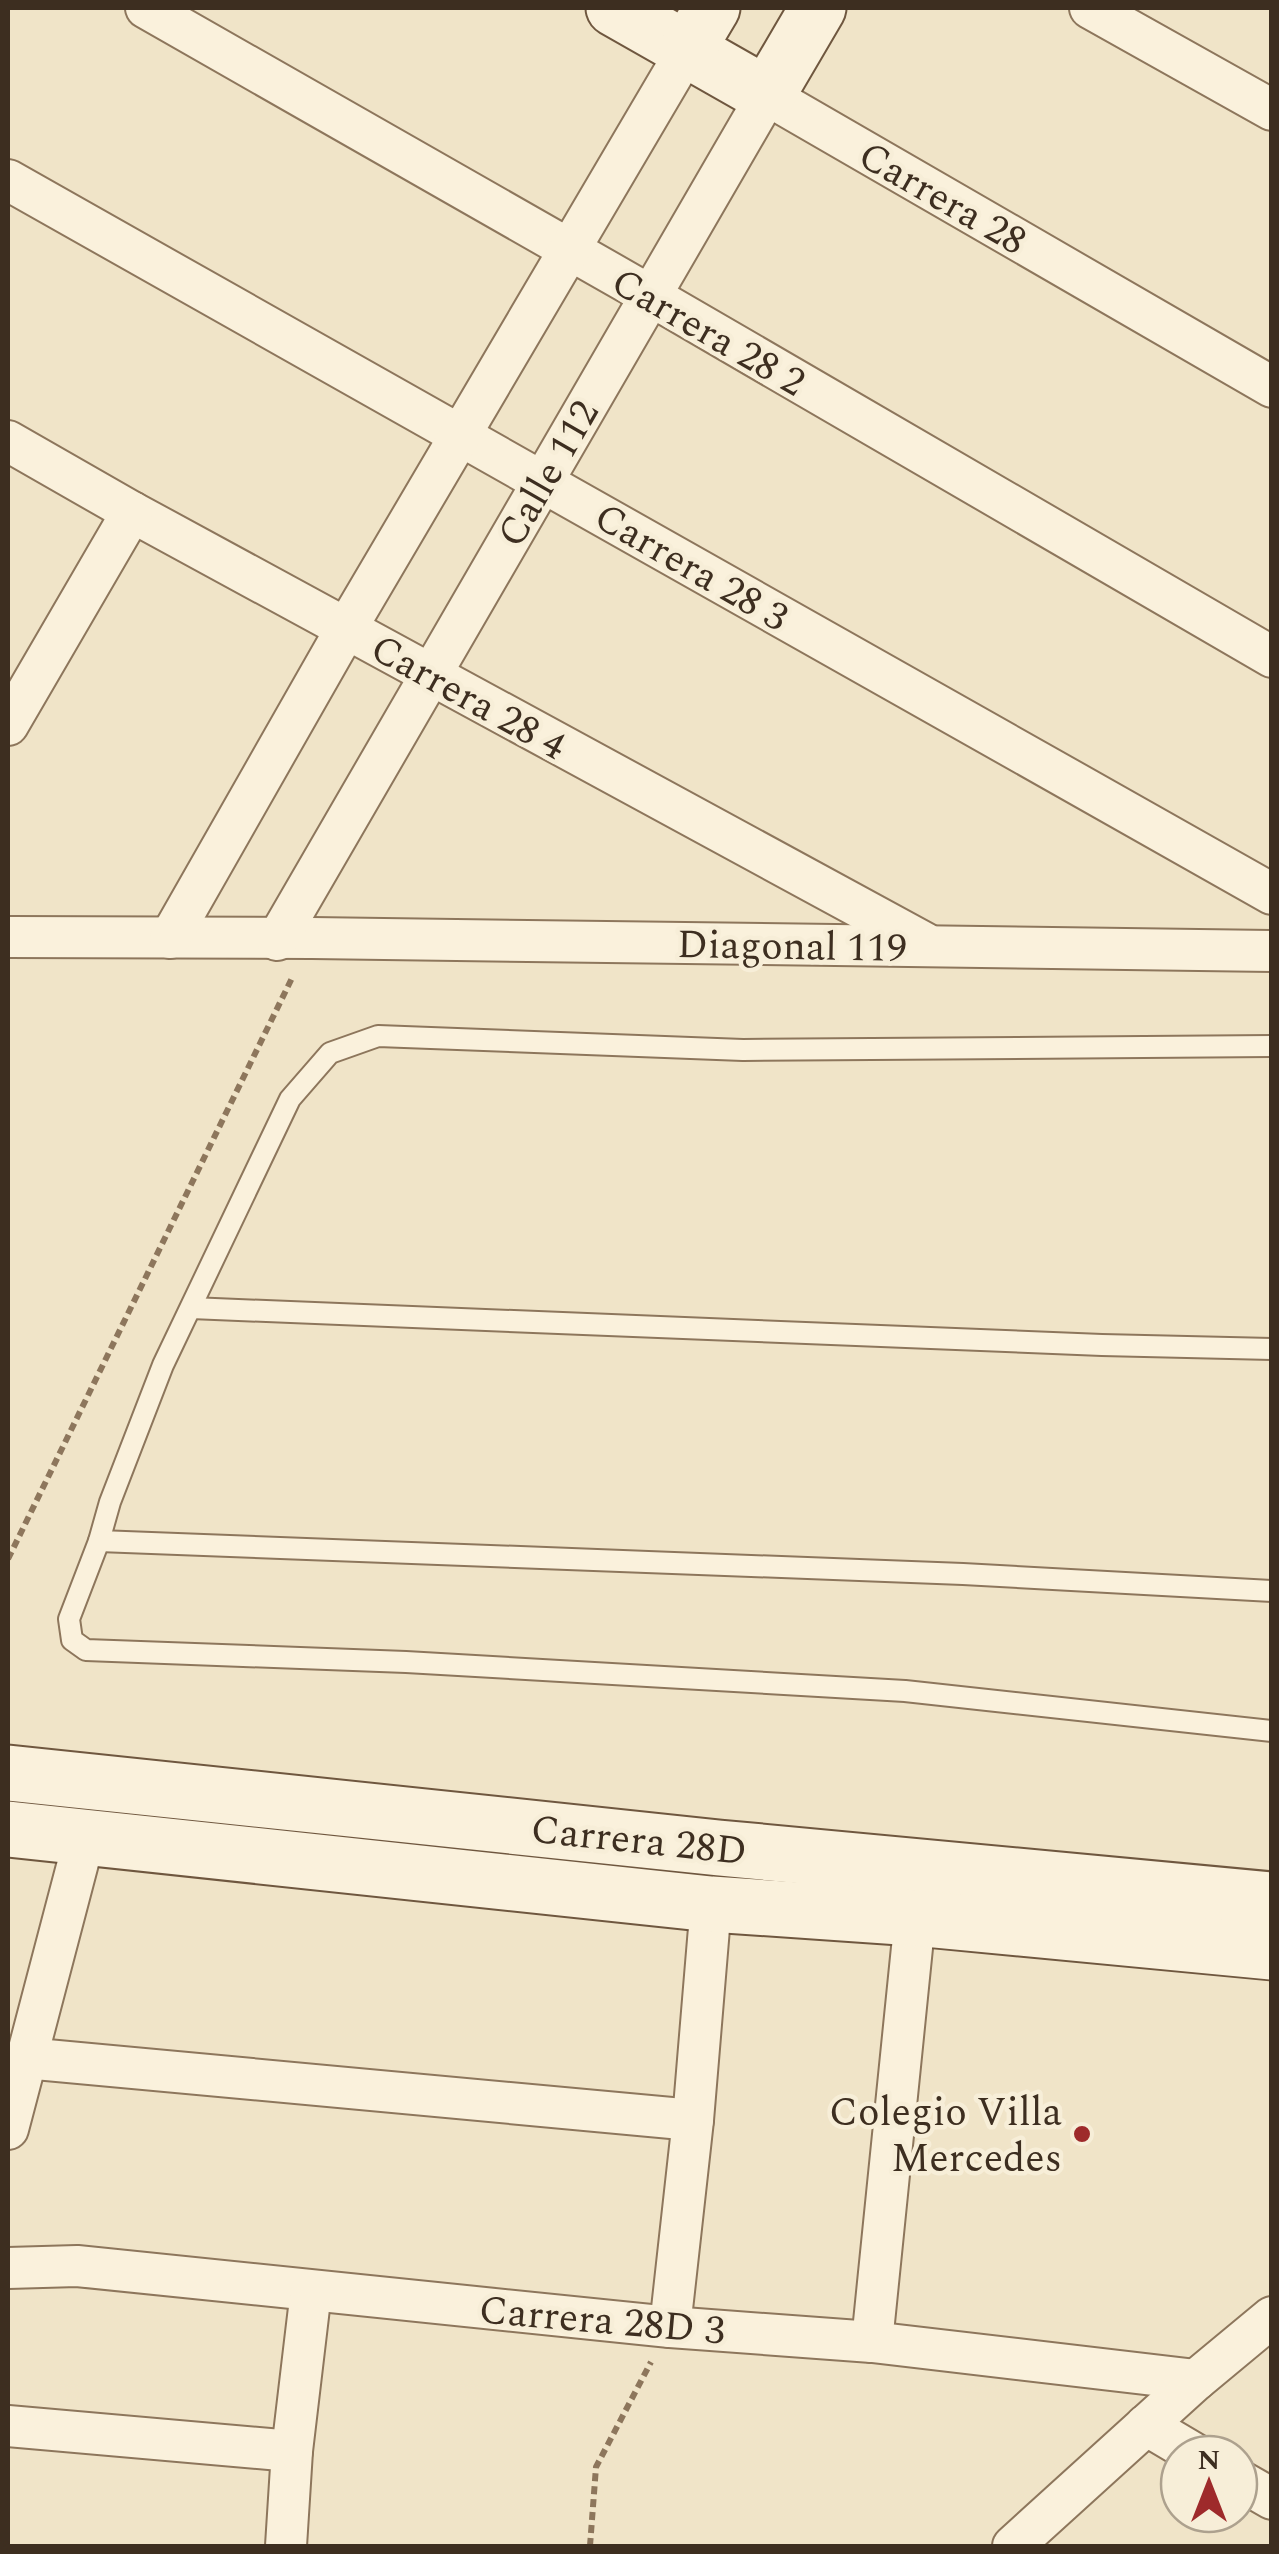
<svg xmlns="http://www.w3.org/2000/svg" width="1279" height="2554" font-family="Spectral,serif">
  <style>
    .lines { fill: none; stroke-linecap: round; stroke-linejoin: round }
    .lane-casing { stroke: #8d765c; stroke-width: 24 }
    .street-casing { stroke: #8d765c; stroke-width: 44 }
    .secondary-casing { stroke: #6f573f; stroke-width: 59 }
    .path { stroke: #8d765c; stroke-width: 6; stroke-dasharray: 8 5; stroke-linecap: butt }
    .lane { stroke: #faf1dc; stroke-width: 20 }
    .street { stroke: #faf1dc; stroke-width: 40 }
    .secondary { stroke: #faf1dc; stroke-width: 55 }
    .poi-dot { fill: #9e2a2b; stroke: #f7eed8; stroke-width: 4 }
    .labels { text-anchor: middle; stroke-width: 9; stroke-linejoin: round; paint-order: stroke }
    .street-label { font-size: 40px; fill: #3d2e20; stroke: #f7eed8 }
    .poi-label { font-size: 40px; fill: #3d2e20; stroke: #f7eed8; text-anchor: end }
  </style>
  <rect width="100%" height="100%" fill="#f0e4c8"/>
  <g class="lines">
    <!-- lane casing -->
    <g class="lane-casing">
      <g id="lane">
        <path d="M1272 1046 743 1050 378 1036 330 1053 290 1099 163 1365 110 1502 99 1541 69 1619 72 1640 86 1650 406 1662 905 1691 1272 1731"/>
        <path d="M191 1308 1102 1345 1272 1349"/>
        <path d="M99 1541 963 1574 1272 1591"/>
      </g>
    </g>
    <!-- street casing -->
    <g class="street-casing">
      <g id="street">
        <path d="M146 8 651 296 1272 657"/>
        <path d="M1090 8 1272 110"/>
        <path d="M8 180 1272 894"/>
        <path d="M8 441 132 512 925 943"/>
        <path d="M8 725 132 512"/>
        <path d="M8 937 312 938 1272 951"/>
        <path d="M170 938 346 629 687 50"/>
        <path d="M277 940 767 95 1272 387"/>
        <path d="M25 2058 693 2120"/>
        <path d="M8 2129 85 1836"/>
        <path d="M8 2268 77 2266 670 2327 872 2342 1196 2380"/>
        <path d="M670 2327 693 2120 711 1904"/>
        <path d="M872 2342 915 1918"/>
        <path d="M1146 2425 1195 2454"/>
        <path d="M8 2426 292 2451"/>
        <path d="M1239 2480 1272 2499"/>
        <path d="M286 2546 292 2451 311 2291"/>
        <path d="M1013 2546 1196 2380 1272 2317"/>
      </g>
    </g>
    <!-- secondary casing -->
    <g class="secondary-casing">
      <g id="secondary">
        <path d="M614 8 767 95 818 8"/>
        <path d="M687 50 712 8"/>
        <path d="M8 1773 719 1848 1272 1900"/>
        <path d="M8 1829 711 1904 915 1918 1272 1952"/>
      </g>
    </g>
    <!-- path -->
    <g class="path">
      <path d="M8 1559 293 976"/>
      <path d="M590 2546 596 2467 651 2362"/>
    </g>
    <!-- lane -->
    <use href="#lane" class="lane"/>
    <!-- street -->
    <use href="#street" class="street"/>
    <!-- secondary -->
    <use href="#secondary" class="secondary"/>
  </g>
  <!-- markers -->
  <circle class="poi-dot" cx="1082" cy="2134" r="10"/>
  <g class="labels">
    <!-- street labels -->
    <g class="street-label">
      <text transform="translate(943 197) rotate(30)" y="14">Carrera 28</text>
      <text transform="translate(709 331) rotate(30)" y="14">Carrera 28 2</text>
      <text transform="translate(547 473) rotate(-60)" y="14">Calle 112</text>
      <text transform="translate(692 566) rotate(30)" y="14">Carrera 28 3</text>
      <text transform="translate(469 696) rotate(29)" y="14">Carrera 28 4</text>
      <text transform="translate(792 945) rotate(1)" y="14">Diagonal 119</text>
      <text transform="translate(639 1839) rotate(6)" y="14">Carrera 28D</text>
      <text transform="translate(602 2319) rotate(5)" y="14">Carrera 28D 3</text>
    </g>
    <!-- poi labels -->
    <g class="poi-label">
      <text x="1062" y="2125">Colegio Villa<tspan x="1062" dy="46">Mercedes</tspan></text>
    </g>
  </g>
  <!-- border -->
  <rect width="1279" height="2554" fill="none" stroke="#3d2e20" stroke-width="20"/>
  <!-- north arrow -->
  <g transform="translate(1209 2484)"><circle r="48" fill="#f7eed8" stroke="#ada18e" stroke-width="2.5"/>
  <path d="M0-8L18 38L0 25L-18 38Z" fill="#9e2a2b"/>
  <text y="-15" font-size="28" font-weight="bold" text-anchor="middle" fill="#3d2e20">N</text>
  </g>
</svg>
